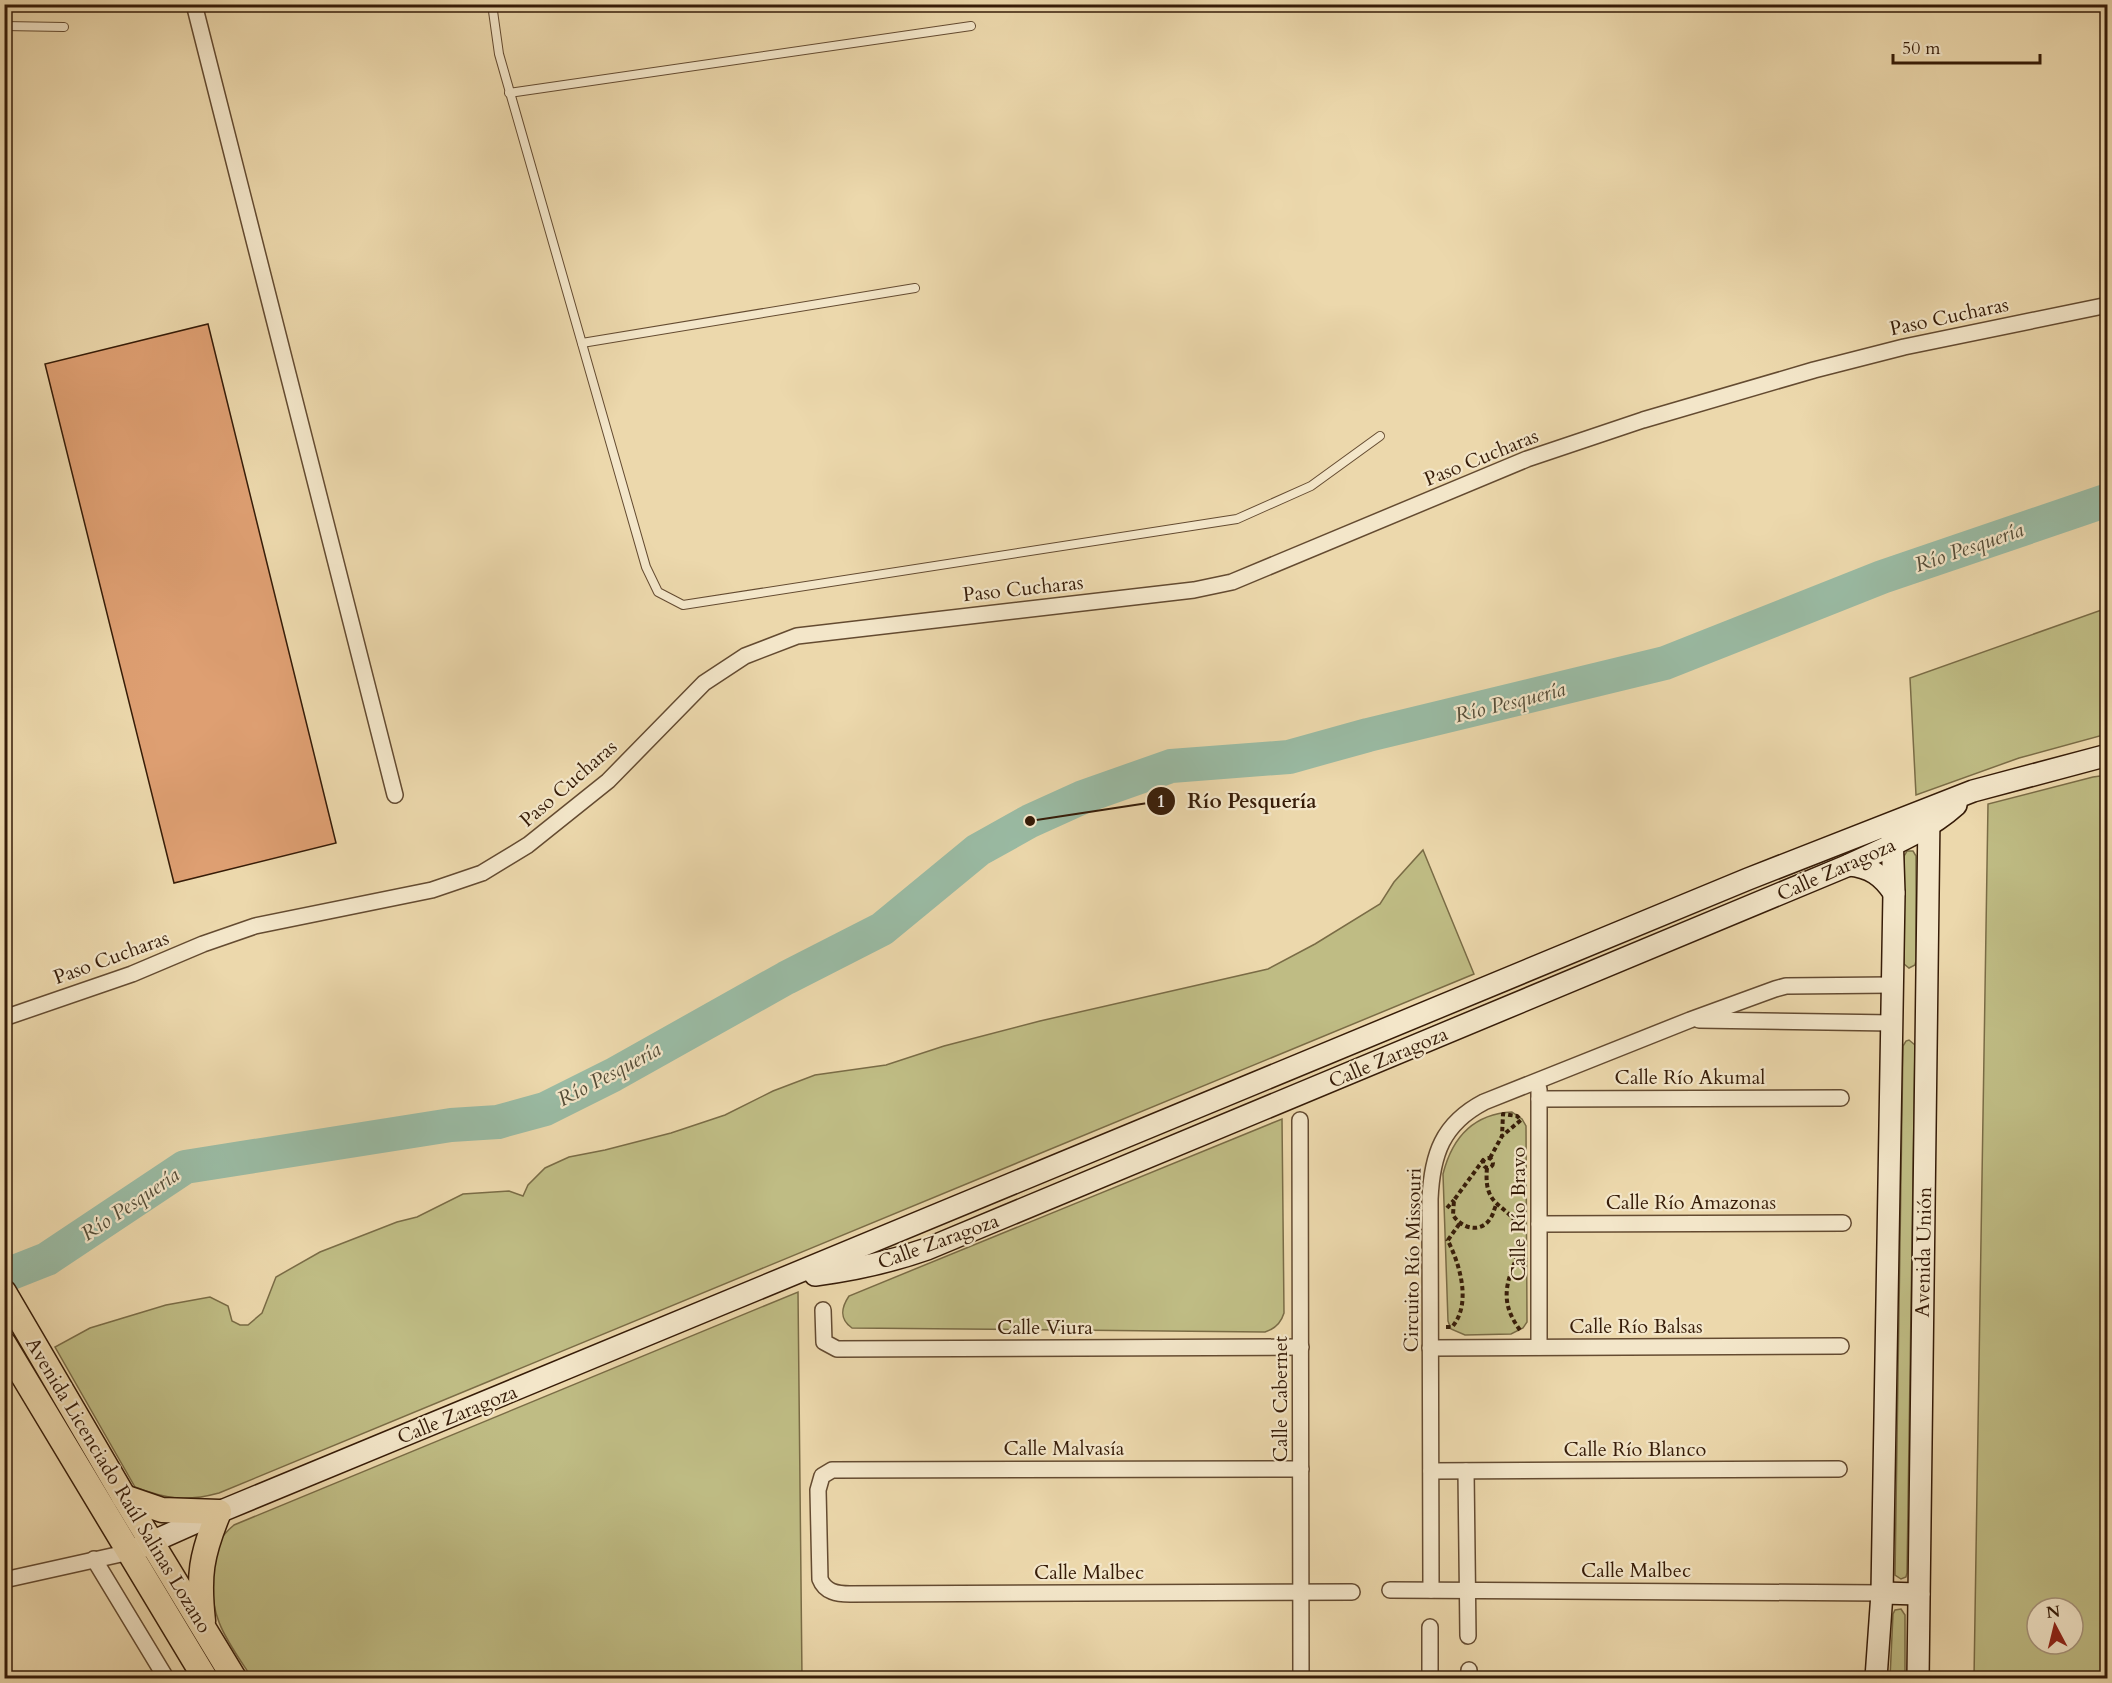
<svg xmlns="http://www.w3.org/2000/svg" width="2112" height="1683" font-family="Cardo,serif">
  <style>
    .green { fill: #bfbc84; stroke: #7a6c46; stroke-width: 1.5; fill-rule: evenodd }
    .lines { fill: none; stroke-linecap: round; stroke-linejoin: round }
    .river { stroke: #9abba4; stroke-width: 34 }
    .building { fill: #de9f72; stroke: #361c08; stroke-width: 1.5 }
    .lane-casing { stroke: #644b31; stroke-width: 10 }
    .street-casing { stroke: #644b31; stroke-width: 18 }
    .secondary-casing { stroke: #361c08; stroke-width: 24 }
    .primary-casing { stroke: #361c08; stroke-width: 27 }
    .path { stroke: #361c08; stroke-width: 4; stroke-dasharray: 4.5 3; stroke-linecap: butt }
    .lane { stroke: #f3e6c9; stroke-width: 8 }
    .street { stroke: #f3e6c9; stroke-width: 15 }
    .secondary { stroke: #f3e6c9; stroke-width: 21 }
    .primary { stroke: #ecd8ac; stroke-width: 24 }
    .labels { text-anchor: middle; stroke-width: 4.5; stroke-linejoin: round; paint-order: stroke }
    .street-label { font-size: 20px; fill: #361c08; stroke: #f3e6c9 }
    .water-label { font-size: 21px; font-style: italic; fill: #544c37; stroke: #f3e6c9 }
    .leader { fill: none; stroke: #361c08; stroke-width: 2 }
    .callout-dot { fill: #361c08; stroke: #f3e6c9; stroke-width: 2 }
    .mark-label { font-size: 18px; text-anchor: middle; font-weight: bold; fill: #fff }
    .callout-label { font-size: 21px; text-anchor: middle; font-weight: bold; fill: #361c08; stroke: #f3e6c9; stroke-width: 4.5; stroke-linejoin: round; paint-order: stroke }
  </style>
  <rect width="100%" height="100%" fill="#ecd8ac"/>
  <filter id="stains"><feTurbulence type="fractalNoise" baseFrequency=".00333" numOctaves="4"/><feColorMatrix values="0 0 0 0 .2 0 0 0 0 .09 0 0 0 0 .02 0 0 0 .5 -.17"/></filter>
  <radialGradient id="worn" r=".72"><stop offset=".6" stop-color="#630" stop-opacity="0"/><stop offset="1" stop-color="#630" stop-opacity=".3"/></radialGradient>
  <!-- green -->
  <g class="green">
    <path d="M2107 608V734L2019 758 1916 795 1910 678Z"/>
    <path d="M2107 775V1678H1974L1988 804 2093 777ZM2037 1608H2073V1644H2037Z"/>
    <path d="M1423 850 1474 974 219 1493C186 1502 166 1499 135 1487L55 1347 90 1328 166 1305 210 1297 228 1306 232 1321 240 1325H248L262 1313 276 1277 320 1252 397 1222 417 1217 463 1194 509 1191 523 1196 528 1185 545 1168 569 1157 605 1150 671 1133 725 1115 773 1091 815 1075 886 1065 944 1046 1040 1021 1268 969 1315 944 1380 904 1394 882Z"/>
    <path d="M1907 851H1913L1916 856V961L1915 965 1909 968 1904 964V856Z"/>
    <path d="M1909 1040 1915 1045 1907 1573 1906 1577 1901 1579 1895 1575 1903 1046 1906 1041Z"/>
    <path d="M1512 1112 1522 1119 1526 1126 1527 1322 1523 1328 1511 1334 1465 1335 1451 1329 1448 1321 1443 1174C1452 1138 1473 1114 1512 1112Z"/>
    <path d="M1282 1119 1284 1313C1281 1323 1275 1329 1265 1332L852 1328C839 1319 841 1308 849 1296Z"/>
    <path d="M798 1292 802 1678H252C227 1640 208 1618 213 1569 216 1548 217 1539 234 1525Z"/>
    <path d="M1901 1609 1905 1615V1678H1890L1893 1614 1895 1610Z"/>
  </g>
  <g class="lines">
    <!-- river -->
    <path class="river" d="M4 1276 47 1259 185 1167 451 1125 498 1122 545 1109 613 1075 786 978 882 929 978 850 1030 821 1083 797 1171 766 1289 757 1368 735 1665 663 1882 577 2108 500"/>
  </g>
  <!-- building -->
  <path class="building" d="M208 324 336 843 174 883 45 364Z"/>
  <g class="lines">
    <!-- lane casing -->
    <g class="lane-casing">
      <g id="lane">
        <path d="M492 4 499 54 646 567 658 592 683 605 1237 519 1311 486 1380 436"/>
        <path d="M4 26 64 27"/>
        <path d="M509 93 971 26"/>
        <path d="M582 343 915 288"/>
      </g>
    </g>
    <!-- street casing -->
    <g class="street-casing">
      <g id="street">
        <path d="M194 4 395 795"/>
        <path d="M4 1018 132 974 203 944 255 926 432 890 482 873 528 845 608 781 704 683 745 656 797 636 1194 590 1232 582 1527 459 1643 420 1814 370 1904 347 2108 305"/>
        <path d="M1699 1020 1892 1023"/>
        <path d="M1539 1089V1347"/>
        <path d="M1539 1099 1841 1098"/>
        <path d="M1300 1120 1301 1678"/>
        <path d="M1539 1224 1843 1223"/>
        <path d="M823 1310 824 1342 837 1349 1301 1347"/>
        <path d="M1430 1348 1841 1346"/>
        <path d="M1301 1469 832 1470 822 1476 818 1490 820 1579C825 1592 837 1594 850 1594L1352 1592"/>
        <path d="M1431 1471 1839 1469"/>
        <path d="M1466 1471 1468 1636"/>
        <path d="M94 1559 166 1678"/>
        <path d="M4 1580 130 1552"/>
        <path d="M1390 1590 1882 1593"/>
        <path d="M1431 1590 1430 1199C1432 1155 1442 1124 1484 1102L1690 1020 1775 989 1786 986 1892 985"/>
        <path d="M1430 1627V1678"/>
        <path d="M1469 1670V1678"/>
      </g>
    </g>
    <!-- secondary casing -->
    <g class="secondary-casing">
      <g id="secondary">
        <path d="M1849 865C1870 867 1882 875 1894 893"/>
        <path d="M815 1275C854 1270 890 1262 927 1249L1849 865C1885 848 1926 832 1956 805"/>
        <path d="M136 1549 219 1512 1748 879 1973 791 2108 755"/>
        <path d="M1882 1593 1919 1594"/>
        <path d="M1876 1678 1882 1593 1894 893 1892 833"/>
        <path d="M1918 1678 1929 815"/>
      </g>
    </g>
    <!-- primary casing -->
    <g class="primary-casing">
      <g id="primary">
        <path d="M4 1292 124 1497 234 1678"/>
        <path d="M4 1344 205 1678"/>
        <path d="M124 1497 162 1510 219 1512C201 1555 198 1576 203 1621"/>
      </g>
    </g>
    <!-- path -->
    <g class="path">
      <circle cx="1488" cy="1163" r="5"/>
      <path d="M1490 1158 1502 1136 1521 1120 1517 1116 1503 1114 1502 1136"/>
      <path d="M1484 1159 1454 1200 1453 1215C1461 1228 1480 1234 1490 1219 1493 1215 1494 1210 1496 1205"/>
      <path d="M1487 1168C1483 1210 1507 1201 1521 1231"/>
      <path d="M1447 1208 1454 1200"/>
      <path d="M1448 1240 1460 1223"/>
      <path d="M1446 1327H1452C1472 1304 1460 1264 1447 1239"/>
      <path d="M1520 1330C1497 1299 1508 1279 1521 1247"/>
    </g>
    <!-- lane -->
    <use href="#lane" class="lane"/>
    <!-- street -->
    <use href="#street" class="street"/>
    <!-- secondary -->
    <use href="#secondary" class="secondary"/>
    <!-- primary -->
    <use href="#primary" class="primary"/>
  </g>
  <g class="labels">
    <!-- street labels -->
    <g class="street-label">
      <text transform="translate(1949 316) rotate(-12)" y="7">Paso Cucharas</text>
      <text transform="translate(1481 457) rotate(-22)" y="7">Paso Cucharas</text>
      <text transform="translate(1023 588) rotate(-6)" y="7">Paso Cucharas</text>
      <text transform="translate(568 783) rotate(-41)" y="7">Paso Cucharas</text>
      <text transform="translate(1836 869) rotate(-24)" y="7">Calle Zaragoza</text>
      <text transform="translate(111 957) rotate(-20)" y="7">Paso Cucharas</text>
      <text transform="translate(1388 1057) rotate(-23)" y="7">Calle Zaragoza</text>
      <text x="1690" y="1084">Calle Río Akumal</text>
      <text x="1691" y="1209">Calle Río Amazonas</text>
      <text transform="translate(1518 1214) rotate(-90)" y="7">Calle Río Bravo</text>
      <text transform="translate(938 1241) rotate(-20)" y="7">Calle Zaragoza</text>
      <text transform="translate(1923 1252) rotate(-89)" y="7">Avenida Unión</text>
      <text transform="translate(1412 1260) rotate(-89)" y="7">Circuito Río Missouri</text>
      <text x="1636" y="1333">Calle Río Balsas</text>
      <text x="1045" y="1334">Calle Viura</text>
      <text transform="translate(1280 1399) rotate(-90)" y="7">Calle Cabernet</text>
      <text transform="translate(457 1414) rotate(-22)" y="7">Calle Zaragoza</text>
      <text x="1064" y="1455">Calle Malvasía</text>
      <text x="1635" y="1456">Calle Río Blanco</text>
      <text transform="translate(119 1485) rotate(59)" y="7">Avenida Licenciado Raúl Salinas Lozano</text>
      <text x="1636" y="1577">Calle Malbec</text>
      <text x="1089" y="1579">Calle Malbec</text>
    </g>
    <!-- water labels -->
    <g class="water-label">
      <text transform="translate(1969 547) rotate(-19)" y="7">Río Pesquería</text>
      <text transform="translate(1510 702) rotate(-14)" y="7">Río Pesquería</text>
      <text transform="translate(609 1074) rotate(-28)" y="7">Río Pesquería</text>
      <text transform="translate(130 1204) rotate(-34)" y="7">Río Pesquería</text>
    </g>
  </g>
  <!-- callouts -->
  <path class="leader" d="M1030 821L1161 801"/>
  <g class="callout-dot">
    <circle cx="1030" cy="821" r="6"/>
    <circle cx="1161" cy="801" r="15"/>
  </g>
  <g class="mark-label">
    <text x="1161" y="807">1</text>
  </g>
  <g class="callout-label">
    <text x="1252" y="808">Río Pesquería</text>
  </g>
  <!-- margin -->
  <rect width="2112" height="1683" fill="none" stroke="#ecd8ac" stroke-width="24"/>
  <rect x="6" y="6" width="2100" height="1671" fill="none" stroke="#361c08" stroke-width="3"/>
  <rect x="12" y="12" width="2088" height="1659" fill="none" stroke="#361c08" stroke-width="1.5"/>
  <!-- north arrow -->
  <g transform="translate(2055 1626) rotate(353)"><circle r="28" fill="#f3e6c9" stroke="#a7957c" stroke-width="1.5"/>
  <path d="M0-4.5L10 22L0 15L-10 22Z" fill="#8f2418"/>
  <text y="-9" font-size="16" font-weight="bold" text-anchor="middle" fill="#361c08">N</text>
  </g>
  <!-- scale -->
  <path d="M1893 54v9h147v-9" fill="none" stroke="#361c08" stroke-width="3"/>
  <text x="1902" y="54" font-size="18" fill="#361c08" stroke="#f3e6c9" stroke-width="4.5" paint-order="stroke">50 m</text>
  <rect width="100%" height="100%" filter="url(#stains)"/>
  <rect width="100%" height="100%" fill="url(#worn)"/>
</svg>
